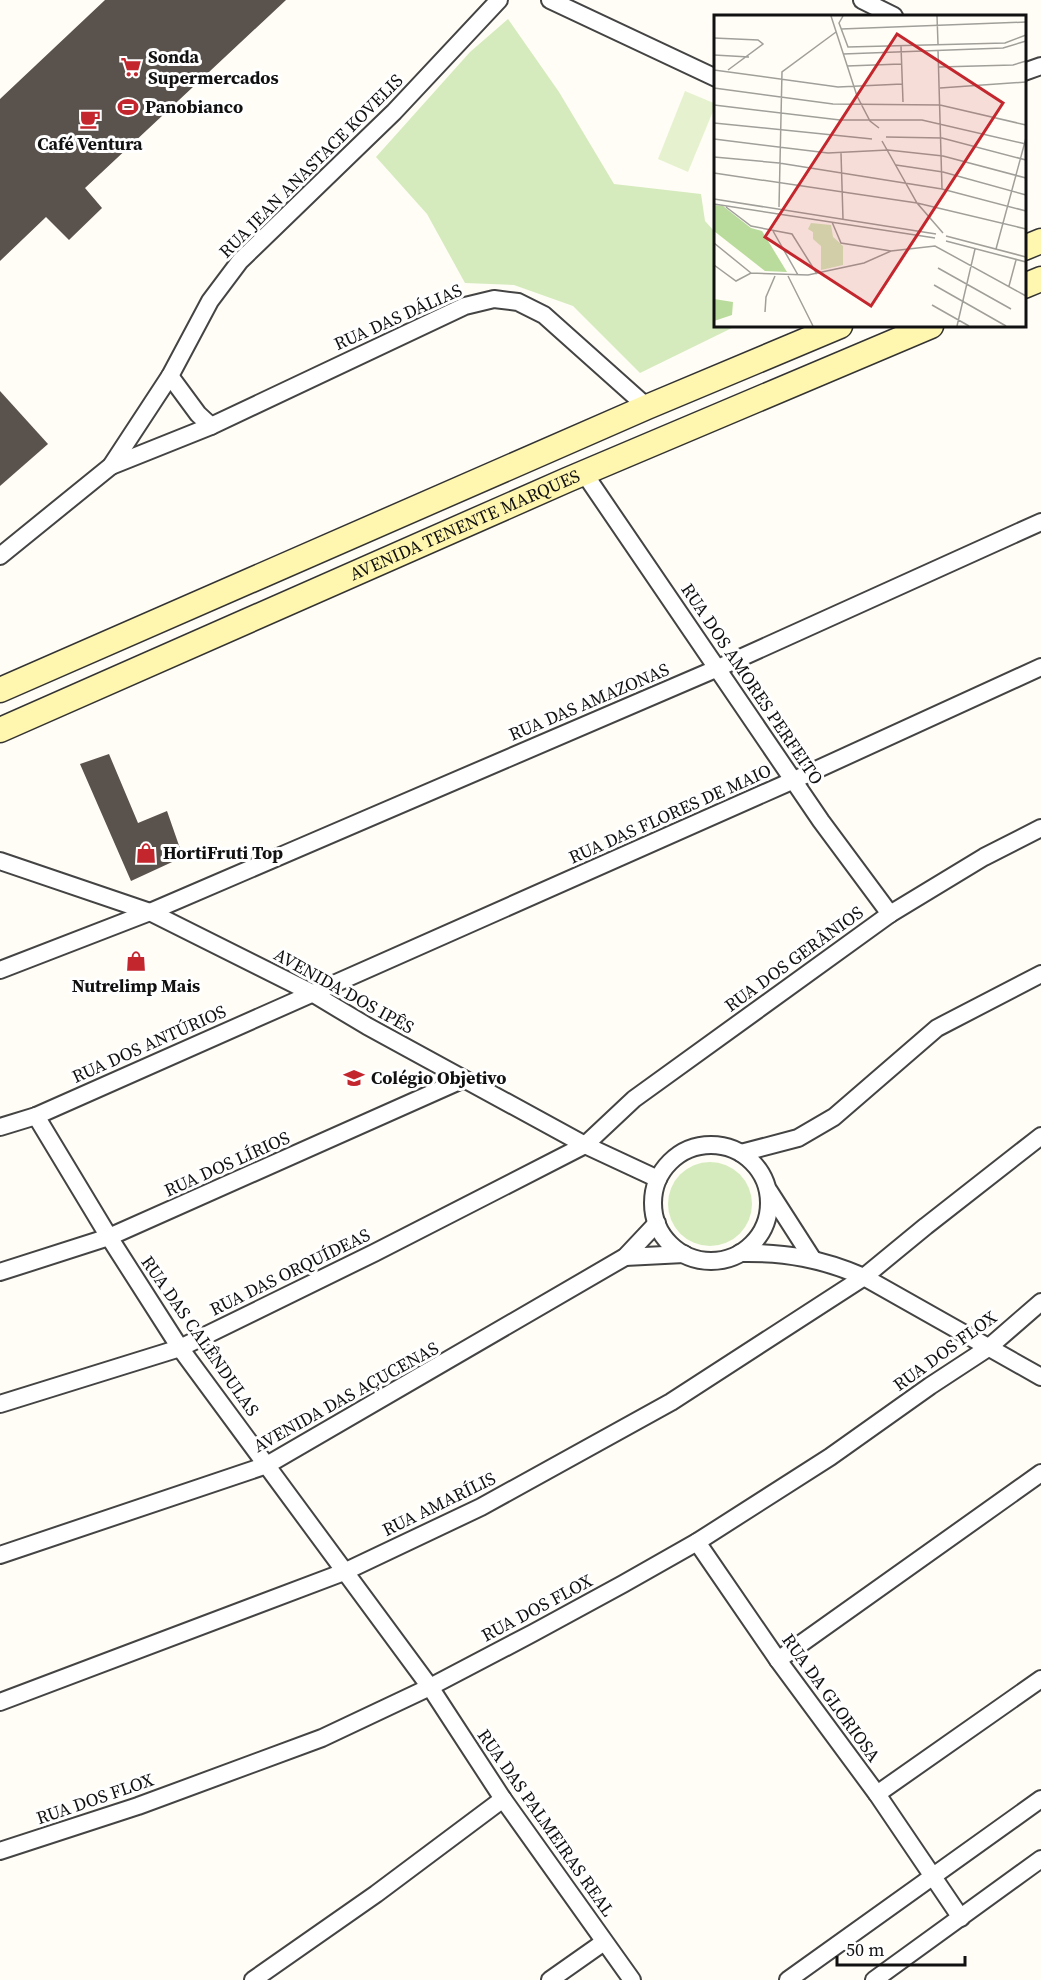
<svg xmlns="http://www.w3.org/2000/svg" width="1041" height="1980" font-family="'Source Serif 4',serif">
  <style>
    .green { fill: #d5ebbd }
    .pitch { fill: #e6f2cf }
    .building { fill: #5a524d }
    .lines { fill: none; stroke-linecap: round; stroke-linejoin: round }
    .street-casing { stroke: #444; stroke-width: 20 }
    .secondary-casing { stroke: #333; stroke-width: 27 }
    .street { stroke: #fff; stroke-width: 16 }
    .secondary { stroke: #fff6b0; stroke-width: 24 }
    .labels { text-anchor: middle; stroke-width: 6; stroke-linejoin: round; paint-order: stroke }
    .poi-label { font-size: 18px; font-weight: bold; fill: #111; stroke: #fff; text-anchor: start }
    .street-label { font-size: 18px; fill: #111; stroke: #fff }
    .inset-road { fill: none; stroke: #a09f9a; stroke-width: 1.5 }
    .view { fill: #c4262e; fill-opacity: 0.15; stroke: #c4262e; stroke-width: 3 }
    .inset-edge { fill: none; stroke: #111; stroke-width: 3 }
  </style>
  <rect width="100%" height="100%" fill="#fffdf5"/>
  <!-- green -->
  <g class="green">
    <path d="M508 19 559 92 614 184 701 194 705 221 715 232 716 326H736L640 373 573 306 514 285 465 283 427 214 376 157 470 52Z"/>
    <circle cx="710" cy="1204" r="42"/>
  </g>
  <!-- pitch -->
  <path class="pitch" d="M685 91 716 104 688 172 658 159Z"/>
  <!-- building -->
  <g class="building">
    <path d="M105 0H286L85 188 102 208 69 240 46 217 0 261V99Z"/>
    <path d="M0 391 48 444 0 486Z"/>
    <path d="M109 754 138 823 167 811 183 857 131 881 80 764Z"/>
  </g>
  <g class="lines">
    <!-- street casing -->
    <g class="street-casing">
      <g id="street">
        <path d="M550 0 716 78"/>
        <path d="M862 0 894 16"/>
        <path d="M1024 72 1041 66"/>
        <path d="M170 376 198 414 211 426"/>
        <path d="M111 466 211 426 465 306 494 299 518 302 544 315 647 407"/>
        <path d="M584 473 821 821 890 914"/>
        <path d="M0 556 111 466 170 376 210 301 240 261 394 112 499 0"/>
        <path d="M0 861 150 912 312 993 367 1026 585 1145 658 1179"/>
        <path d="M0 970 150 912 718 668 1041 522"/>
        <path d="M36 1116 109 1237 180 1348 430 1687 503 1799 632 1980"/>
        <path d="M0 1127 36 1116 794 780 1041 667"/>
        <circle cx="711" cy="1203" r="58"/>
        <path d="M741 1153 798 1138 834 1117 937 1028 1041 974"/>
        <path d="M769 1191 812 1258"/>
        <path d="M740 1253C786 1252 822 1259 864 1277L1041 1377"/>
        <path d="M625 1257 684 1254"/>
        <path d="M0 1272 109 1237 464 1079"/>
        <path d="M0 1404 180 1348 374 1253 585 1145 634 1099 890 914 984 857 1041 828"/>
        <path d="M697 1542 778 1660 877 1794 961 1918"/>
        <path d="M0 1555 267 1465 625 1257 657 1223"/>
        <path d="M778 1660 1041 1473"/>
        <path d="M0 1702 344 1572 481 1507 671 1402 864 1277 926 1226 1041 1136"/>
        <path d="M877 1794 1041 1679"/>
        <path d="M0 1851 138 1806 322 1738 430 1687 533 1633 623 1584 697 1542 830 1457 930 1386 988 1348 1041 1302"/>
        <path d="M253 1980 376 1894 503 1799"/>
        <path d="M550 1980 604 1942"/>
        <path d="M788 1980 1041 1799"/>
        <path d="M874 1980 1041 1859"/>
      </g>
    </g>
    <!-- secondary casing -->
    <g class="secondary-casing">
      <g id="secondary">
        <path d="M1024 248 1041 241"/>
        <path d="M1024 286 1041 279"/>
        <path d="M0 690 647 407 840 326"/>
        <path id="s1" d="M0 730 567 480 931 326"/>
      </g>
    </g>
    <!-- street -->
    <use href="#street" class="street"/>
    <!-- secondary -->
    <use href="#secondary" class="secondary"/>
  </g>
  <!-- icons -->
  <defs>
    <g id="supermarket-bare" transform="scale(1.62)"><path d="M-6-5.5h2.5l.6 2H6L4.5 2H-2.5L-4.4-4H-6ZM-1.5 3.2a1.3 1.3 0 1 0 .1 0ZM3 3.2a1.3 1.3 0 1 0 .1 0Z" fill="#c4262e" stroke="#fff" stroke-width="2.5" paint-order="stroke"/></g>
    <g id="stadium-bare" transform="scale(1.62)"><path d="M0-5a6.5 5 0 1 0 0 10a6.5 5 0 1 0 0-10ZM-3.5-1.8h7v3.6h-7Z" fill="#c4262e" stroke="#fff" stroke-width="2.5" paint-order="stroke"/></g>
    <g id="cafe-bare" transform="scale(1.62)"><path d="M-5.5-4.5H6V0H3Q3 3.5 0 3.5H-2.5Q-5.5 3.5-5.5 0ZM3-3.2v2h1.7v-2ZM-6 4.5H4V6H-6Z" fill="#c4262e" stroke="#fff" stroke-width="2.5" paint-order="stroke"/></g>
    <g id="shop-bare" transform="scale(1.62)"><path d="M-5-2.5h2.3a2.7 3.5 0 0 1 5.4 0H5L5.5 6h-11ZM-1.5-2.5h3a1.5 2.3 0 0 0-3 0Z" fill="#c4262e" stroke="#fff" stroke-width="2.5" paint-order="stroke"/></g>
    <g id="school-bare" transform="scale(1.62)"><path d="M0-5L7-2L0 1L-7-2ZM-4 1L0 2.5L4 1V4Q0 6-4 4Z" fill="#c4262e" stroke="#fff" stroke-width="2.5" paint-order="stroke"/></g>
  </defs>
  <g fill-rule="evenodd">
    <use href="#supermarket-bare" x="131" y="67"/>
    <use href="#stadium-bare" x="128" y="107"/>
    <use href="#cafe-bare" x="90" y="119"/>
    <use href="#shop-bare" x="146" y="853"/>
    <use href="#shop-bare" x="136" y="961"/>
    <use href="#school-bare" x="354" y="1078"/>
  </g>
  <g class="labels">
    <!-- poi labels -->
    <g class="poi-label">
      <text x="148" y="63">Sonda<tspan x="148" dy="21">Supermercados</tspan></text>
      <text x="145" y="113">Panobianco</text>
      <text x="90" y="150" text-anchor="middle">Café Ventura</text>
      <text x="163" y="859">HortiFruti Top</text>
      <text x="136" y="992" text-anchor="middle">Nutrelimp Mais</text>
      <text x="371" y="1084">Colégio Objetivo</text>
    </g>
    <!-- street labels -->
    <g class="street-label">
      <text transform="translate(311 166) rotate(-45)" y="6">RUA JEAN ANASTACE KOVELIS</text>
      <text transform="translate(398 317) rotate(-24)" y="6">RUA DAS DÁLIAS</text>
      <text dy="6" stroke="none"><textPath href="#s1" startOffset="508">AVENIDA TENENTE MARQUES</textPath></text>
      <text transform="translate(752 684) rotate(56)" y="6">RUA DOS AMORES PERFEITO</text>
      <text transform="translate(589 702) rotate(-23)" y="6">RUA DAS AMAZONAS</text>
      <text transform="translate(670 814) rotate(-24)" y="6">RUA DAS FLORES DE MAIO</text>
      <text transform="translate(794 959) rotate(-36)" y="6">RUA DOS GERÂNIOS</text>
      <text transform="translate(344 991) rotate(29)" y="6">AVENIDA DOS IPÊS</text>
      <text transform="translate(149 1044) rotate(-24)" y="6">RUA DOS ANTÚRIOS</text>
      <text transform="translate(227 1164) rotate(-24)" y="6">RUA DOS LÍRIOS</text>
      <text transform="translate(290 1272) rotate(-26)" y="6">RUA DAS ORQUÍDEAS</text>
      <text transform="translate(200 1336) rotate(55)" y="6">RUA DAS CALÊNDULAS</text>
      <text transform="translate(945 1351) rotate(-36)" y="6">RUA DOS FLOX</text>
      <text transform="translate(346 1397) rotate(-29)" y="6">AVENIDA DAS AÇUCENAS</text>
      <text transform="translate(439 1504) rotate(-26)" y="6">RUA AMARÍLIS</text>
      <text transform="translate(537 1608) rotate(-28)" y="6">RUA DOS FLOX</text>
      <text transform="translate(831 1698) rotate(54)" y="6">RUA DA GLORIOSA</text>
      <text transform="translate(95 1799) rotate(-19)" y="6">RUA DOS FLOX</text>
      <text transform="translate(546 1823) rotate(55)" y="6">RUA DAS PALMEIRAS REAL</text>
    </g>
  </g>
  <!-- overview -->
  <g transform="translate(714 15)">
    <rect width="312" height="312" fill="#fffdf5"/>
    <path d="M97 208 117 210 119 222 129 231V250L107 255V231L99 224V217L94 214Z" fill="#d5ebbd"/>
    <path d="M0 190 9 191 37 213 48 216 73 257 51 256 0 216ZM0 284 19 287 18 300 0 306Z" fill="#b9dc9c"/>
    <path class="inset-road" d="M117 1 143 81 156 106 165 113M129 1 125 8 134 32 291 28 312 20M223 1 224 29M127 14 312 7M0 23 44 25 49 29 14 55M187 31 189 87M224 35 228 174M129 39 289 33 312 26M0 40 35 42M133 51 187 49M225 52 299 50 312 46M0 55 124 72 188 69M0 73 119 89 226 90 312 110M226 73 312 67M0 90 126 105H208L312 129M0 108 158 124M172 122 228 123 312 145M0 124 114 138 174 135 229 141 312 163M168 126 203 188 229 218M127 138 129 204M0 142 65 148 228 174 312 196M182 150 229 157 312 180M0 158 203 188 312 214M0 184 222 219M0 189 221 223M12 192 37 211 78 219 103 259M65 192 68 57 122 17M118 207 127 228 177 236M59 216 84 260M232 221 312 242M232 226 312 247M0 228 37 258M282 234 312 123M0 250 22 266 37 258 94 260 150 248 177 236 221 231 312 281M224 253 297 294M74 261 99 311M220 270 292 311M295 271 302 245M218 290 255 311M51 297 52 282 61 261M243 311 261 234"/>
    <path class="view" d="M183 19 289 88 157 291 51 222Z"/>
    <rect width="312" height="312" class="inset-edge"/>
  </g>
  <!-- scale -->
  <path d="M837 1956v9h128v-9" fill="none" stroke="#111111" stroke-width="3"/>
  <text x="846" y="1956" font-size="18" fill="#111111" stroke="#ffffff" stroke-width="4.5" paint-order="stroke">50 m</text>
</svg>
